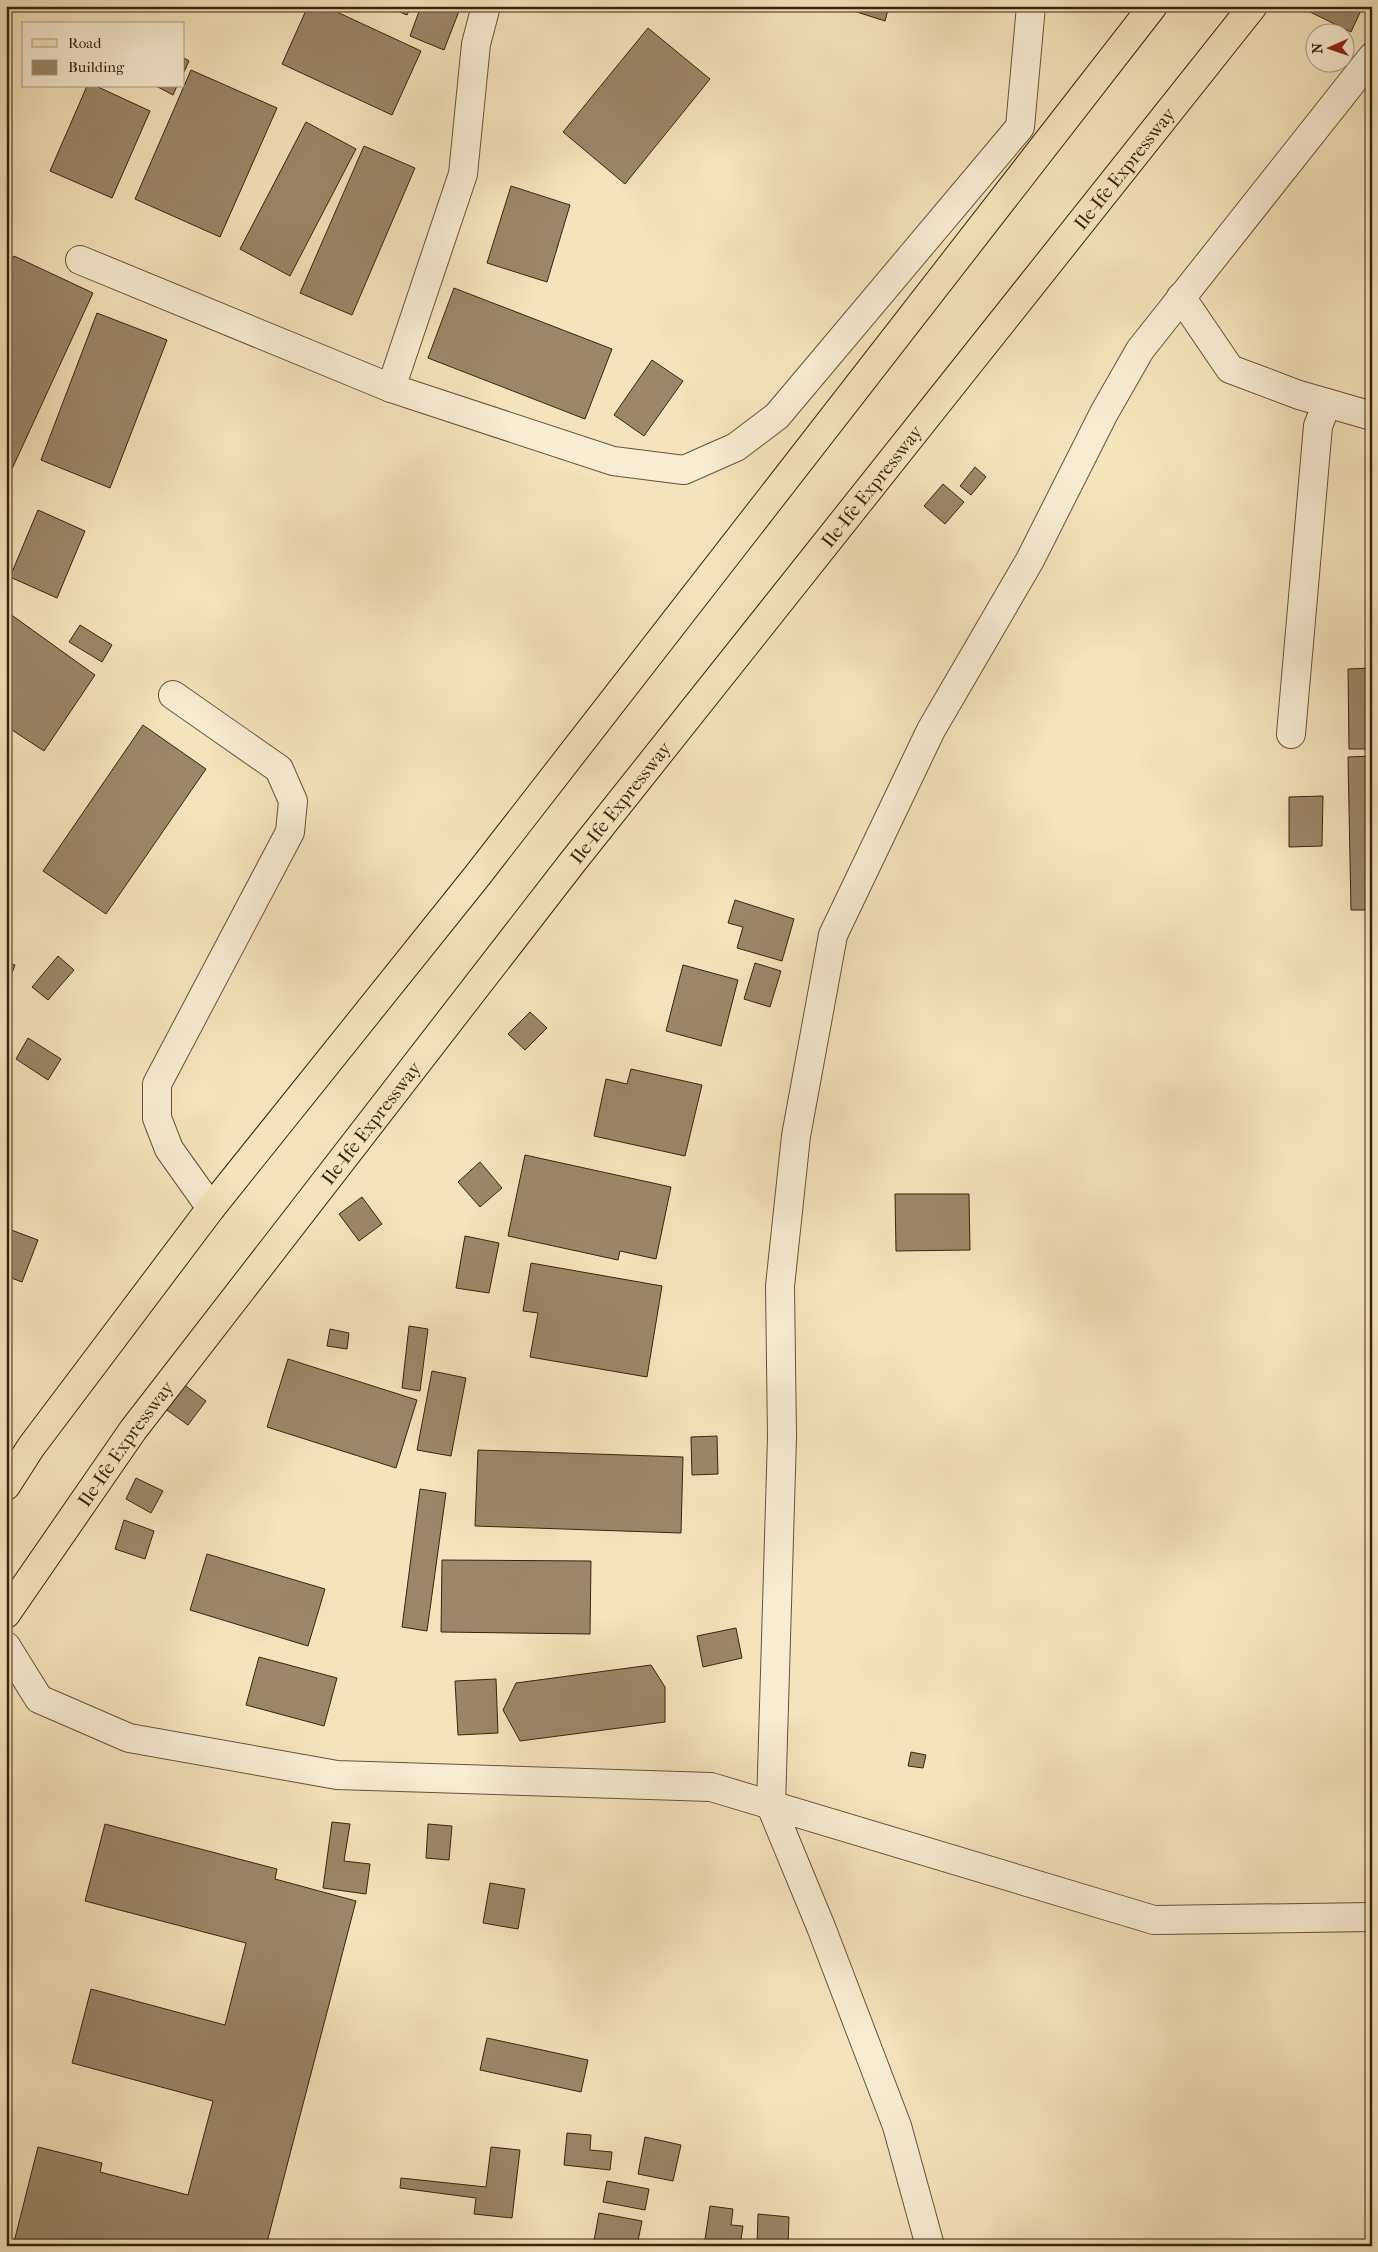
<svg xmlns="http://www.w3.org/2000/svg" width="1378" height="2252" font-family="'IM FELL French Canon',serif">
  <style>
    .building { fill: #9b8768; stroke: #3a230e }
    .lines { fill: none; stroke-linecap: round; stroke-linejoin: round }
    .street-casing { stroke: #685339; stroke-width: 30 }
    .primary-casing { stroke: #3a230e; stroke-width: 30 }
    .street { stroke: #f8edd3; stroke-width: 28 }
    .primary { stroke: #f4e4bb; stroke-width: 28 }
    .labels { text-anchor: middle; stroke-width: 5; stroke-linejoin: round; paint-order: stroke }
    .street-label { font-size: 19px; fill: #3a230e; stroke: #f8edd3 }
  </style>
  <rect width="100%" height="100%" fill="#f4e4bb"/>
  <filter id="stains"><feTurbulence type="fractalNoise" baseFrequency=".004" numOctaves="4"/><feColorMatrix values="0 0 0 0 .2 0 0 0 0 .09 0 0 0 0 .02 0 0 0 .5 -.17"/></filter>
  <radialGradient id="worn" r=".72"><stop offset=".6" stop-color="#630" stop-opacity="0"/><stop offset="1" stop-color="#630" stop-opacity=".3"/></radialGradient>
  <!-- building -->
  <g class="building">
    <path d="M308 6H324L421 51 392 115 282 64Z"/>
    <path d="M385 6H411L407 15Z"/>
    <path d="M421 6H461L444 50 410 36Z"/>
    <path d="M838 6H889L885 21Z"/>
    <path d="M1306 6H1363L1351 32 1304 9Z"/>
    <path d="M648 28 710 79 625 184 563 132Z"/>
    <path d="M184 58 189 61 184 72Z"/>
    <path d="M191 70 277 108 220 237 135 199Z"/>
    <path d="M87 86H96L150 111 112 198 50 171Z"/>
    <path d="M156 86H177L173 95Z"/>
    <path d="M306 122 356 149 290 276 240 249Z"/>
    <path d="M364 146 415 168 352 315 300 293Z"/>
    <path d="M511 186 570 205 547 282 487 263Z"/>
    <path d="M14 256 93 293 6 482V272Z"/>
    <path d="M454 288 612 349 585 419 428 358Z"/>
    <path d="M97 313 167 340 110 488 41 460Z"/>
    <path d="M652 360 683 381 644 436 614 415Z"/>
    <path d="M975 467 986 477 971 495 960 486Z"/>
    <path d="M943 484 964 502 945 524 924 506Z"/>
    <path d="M38 510 85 531 57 598 10 577Z"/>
    <path d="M6 611 95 675 44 751 6 726Z"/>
    <path d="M80 625 112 645 102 662 69 642Z"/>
    <path d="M1372 668V749H1349L1348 669Z"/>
    <path d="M143 725 206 769 106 914 43 871Z"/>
    <path d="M1372 756V910H1351L1348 757Z"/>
    <path d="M1323 796 1322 846 1289 847V797Z"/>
    <path d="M735 900 794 919 782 961 737 948 743 927 728 923Z"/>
    <path d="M58 956 74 970 48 1000 32 987Z"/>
    <path d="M6 962 15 965 6 988Z"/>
    <path d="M755 963 781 971 770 1007 744 999Z"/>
    <path d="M683 965 738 980 721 1046 666 1031Z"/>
    <path d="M530 1012 547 1028 525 1050 508 1034Z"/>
    <path d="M28 1038 61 1059 48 1080 16 1059Z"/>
    <path d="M631 1069 702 1085 685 1156 594 1136 606 1079 627 1084Z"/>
    <path d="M525 1155 671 1187 656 1259 620 1251 618 1260 508 1236Z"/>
    <path d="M480 1162 502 1188 480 1207 458 1182Z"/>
    <path d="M895 1194H969L970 1250 896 1251Z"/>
    <path d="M362 1197 382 1224 359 1241 339 1214Z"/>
    <path d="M6 1228 38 1240 22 1282 6 1276Z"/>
    <path d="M465 1236 499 1243 489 1293 456 1288Z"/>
    <path d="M531 1263 662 1286 647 1377 530 1357 538 1313 523 1311Z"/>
    <path d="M409 1326 428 1329 420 1391 402 1388Z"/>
    <path d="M330 1329 349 1333 347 1349 327 1346Z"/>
    <path d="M288 1359 417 1400 396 1468 267 1427Z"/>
    <path d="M432 1371 466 1378 451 1456 417 1450Z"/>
    <path d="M183 1384 206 1401 188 1425 164 1408Z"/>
    <path d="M717 1436 718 1474 692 1475 691 1437Z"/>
    <path d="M478 1450 683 1457 681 1533 475 1526Z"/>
    <path d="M136 1478 163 1491 151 1513 126 1499Z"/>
    <path d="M420 1489 446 1493 427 1631 402 1627Z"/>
    <path d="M124 1520 154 1531 145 1559 115 1549Z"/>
    <path d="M207 1554 325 1589 308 1646 190 1610Z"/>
    <path d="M442 1560 591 1561 590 1634 441 1632Z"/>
    <path d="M736 1628 742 1658 703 1667 697 1636Z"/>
    <path d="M259 1657 337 1678 324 1726 246 1705Z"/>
    <path d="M651 1665 665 1687V1722L520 1741 503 1710 516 1683Z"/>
    <path d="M496 1679 498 1733 458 1735 455 1681Z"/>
    <path d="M911 1752 926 1755 923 1768 908 1766Z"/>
    <path d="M332 1822 350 1824 344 1861 370 1864 366 1894 323 1888Z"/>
    <path d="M105 1824 277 1869 275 1879 356 1901 266 2246H13L38 2147 102 2163 100 2172 188 2195 213 2101 72 2063 91 1989 225 2025 246 1943 85 1901Z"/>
    <path d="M428 1824 452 1826 449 1860 426 1858Z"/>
    <path d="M490 1883 525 1889 518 1929 483 1923Z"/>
    <path d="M487 2038 588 2060 581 2092 480 2070Z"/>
    <path d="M567 2133 591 2135 590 2150 612 2152 610 2170 564 2165Z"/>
    <path d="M645 2137 681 2145 673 2181 638 2174Z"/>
    <path d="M491 2147 520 2150 512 2218 474 2214 476 2198 400 2188 401 2178 486 2187Z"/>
    <path d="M607 2181 649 2189 645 2210 603 2202Z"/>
    <path d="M710 2206 733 2209 731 2225 743 2226 740 2246H704Z"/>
    <path d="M599 2213 642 2221 637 2246H618L594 2241Z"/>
    <path d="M758 2214 789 2217 788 2246H757Z"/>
  </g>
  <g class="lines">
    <!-- street casing -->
    <g class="street-casing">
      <g id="street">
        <path d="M80 260 391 388 613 461 684 470 736 447 777 416 1020 127 1031 6"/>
        <path d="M1181 297 1230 369 1299 395 1372 416"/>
        <path d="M391 388 463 174 476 44 486 6"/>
        <path d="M173 695 279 769 293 801 290 832 157 1084V1118L169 1149 211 1208"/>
        <path d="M1291 734 1318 426 1327 403"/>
        <path d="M6 1646 39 1699 129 1738 337 1775 711 1787 1154 1920 1372 1917"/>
        <path d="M930 2246 897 2126 821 1927 771 1806 782 1437 780 1286 796 1136 833 935 931 730 1030 560 1104 413 1140 350 1372 57"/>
      </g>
    </g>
    <!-- primary casing -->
    <g class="primary-casing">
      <g id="primary">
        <path d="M6 1486 31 1447 211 1208 477 876 1153 6"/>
        <path id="s1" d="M6 1614 133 1430 571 864 1253 6"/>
      </g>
    </g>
    <!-- street -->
    <use href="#street" class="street"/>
    <!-- primary -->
    <use href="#primary" class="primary"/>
  </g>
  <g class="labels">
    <!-- street labels -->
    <g class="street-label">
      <text dy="7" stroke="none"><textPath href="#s1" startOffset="1828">Ile-Ife Expressway</textPath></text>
      <text dy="7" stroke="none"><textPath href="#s1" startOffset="1422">Ile-Ife Expressway</textPath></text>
      <text dy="7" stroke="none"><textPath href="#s1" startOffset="1018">Ile-Ife Expressway</textPath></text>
      <text dy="7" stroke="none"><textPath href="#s1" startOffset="612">Ile-Ife Expressway</textPath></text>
      <text dy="7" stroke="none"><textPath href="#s1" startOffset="208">Ile-Ife Expressway</textPath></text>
    </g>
  </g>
  <!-- margin -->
  <rect width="1378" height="2252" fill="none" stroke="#f4e4bb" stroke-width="25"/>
  <rect x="8" y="8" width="1363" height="2237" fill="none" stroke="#3a230e" stroke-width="2.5"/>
  <rect x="12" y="12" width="1353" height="2227" fill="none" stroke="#3a230e"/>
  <!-- legend -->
  <rect x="22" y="22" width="162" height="65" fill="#f8edd3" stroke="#ac9c84"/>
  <rect x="32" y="39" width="25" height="8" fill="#f4e4bb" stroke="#ac9c84"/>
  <text x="68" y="48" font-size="15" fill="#3a230e">Road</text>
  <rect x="32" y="60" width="25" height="15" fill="#9b8768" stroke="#ac9c84"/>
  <text x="68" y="72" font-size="15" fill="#3a230e">Building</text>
  <!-- north arrow -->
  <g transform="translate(1330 48) rotate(268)"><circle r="24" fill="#f8edd3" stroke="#ac9c84"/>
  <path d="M0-4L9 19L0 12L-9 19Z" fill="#8f2418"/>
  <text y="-8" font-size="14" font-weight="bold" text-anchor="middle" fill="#3a230e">N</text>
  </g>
  <rect width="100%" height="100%" filter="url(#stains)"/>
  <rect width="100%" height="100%" fill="url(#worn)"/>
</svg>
